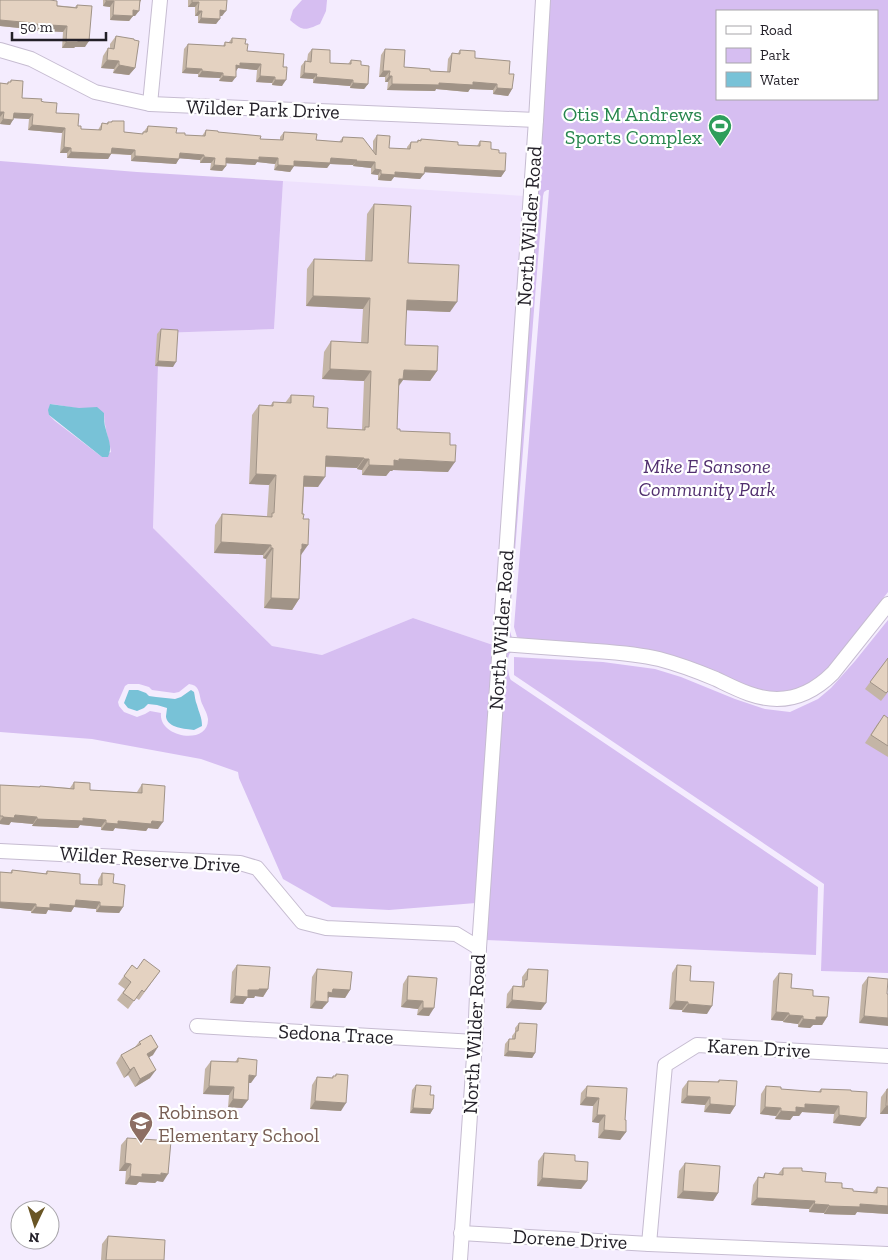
<svg xmlns="http://www.w3.org/2000/svg" width="888" height="1260" font-family="'Zilla Slab',serif">
  <style>
    .built { fill: #eee1fd }
    .green { fill: #d6bef1; fill-rule: evenodd }
    .water { fill: #78c2d7 }
    .lines { fill: none; stroke-linecap: round; stroke-linejoin: round }
    .minor-casing { stroke: #c6bcd1; stroke-width: 16 }
    .minor { stroke: #fff; stroke-width: 14 }
    .wall { fill: #c4b5a6 }
    .shaded-wall { fill: #a09387 }
    .building { fill: #e4d2c1; stroke: #a09387 }
    .labels { text-anchor: middle; stroke-width: 4.5; stroke-linejoin: round; paint-order: stroke }
    .street-label { font-size: 20px; fill: #221f27; stroke: #fff }
    .leisure-label { font-size: 20px; fill: #27864d; stroke: #fff; text-anchor: end }
    .park-label { font-size: 20px; font-style: italic; fill: #512f6f; stroke: #fff }
    .education-label { font-size: 20px; fill: #785e54; stroke: #fff; text-anchor: start }
  </style>
  <rect width="100%" height="100%" fill="#f4ecfe"/>
  <!-- built -->
  <path class="built" d="M283 181 525 196 493 645 413 618 322 655 272 646 153 528 159 333 274 329Z"/>
  <!-- green -->
  <g class="green">
    <path d="M302 0H327L326 11 320 24C304 31 303 31 290 20L293 10Z"/>
    <path d="M549 0H888V592L833 663 810 684 799 690 779 694 758 691 741 685 718 674 691 663 663 654 622 648 524 640 517 637 514 627 549 190H547L544 192 543 196 509 627C512 639 512 641 523 646 578 651 636 650 689 669 722 680 753 704 789 698 793 697 797 697 801 696 810 692 818 685 825 678 849 656 868 628 888 602V611L851 657 828 683 816 694 789 706 766 702 737 693 683 671 656 663 603 655 514 651C513 652 511 652 510 653 506 658 508 676 511 680L818 887 816 955 486 940 543 120ZM717 11H877V99H717Z"/>
    <path d="M0 161 137 172 283 181 274 329 159 333 153 528 272 646 322 655 413 618 493 645 476 903 389 910 332 907 283 879 239 778 238 772 201 759 92 739 0 732ZM50 404 58 405 104 413C104 427 109 439 111 452L102 457 55 421 49 415ZM128 684H139L149 687 152 690 174 693 179 692 189 684C199 685 199 692 201 701 203 707 207 712 208 719 209 746 158 738 161 713L150 711 145 714 137 717 124 712 119 706 118 702 125 686Z"/>
    <path d="M888 620V973L821 971 824 884 514 675V657L603 662 655 669 681 677 735 699 765 709 790 712 818 699 831 688 855 661Z"/>
  </g>
  <!-- water -->
  <g class="water">
    <path d="M50 404 79 408 97 407 104 413C104 419 104 424 106 430 108 439 113 447 108 457H102L49 415 48 410Z"/>
    <path d="M129 690H138L146 693 149 696 156 697 175 699 181 697 191 690 194 692C195 696 195 701 197 705 199 713 202 717 202 726L194 730C185 729 168 728 166 717 166 716 167 709 167 708L157 705 148 704 144 708 137 711 128 708 124 703Z"/>
  </g>
  <g class="lines">
    <!-- minor casing -->
    <g class="minor-casing">
      <g id="minor">
        <path d="M0 50 31 59 95 92 150 104 536 120"/>
        <path d="M150 104 160 0"/>
        <path d="M500 644C528 646 555 648 583 650 608 652 634 653 659 659 678 664 697 671 716 679 735 688 755 699 777 699 799 699 818 688 833 673L888 604"/>
        <path d="M0 851 240 863 257 868 302 922 326 928 456 934 479 948"/>
        <path d="M197 1026 475 1042"/>
        <path d="M461 1233 649 1244 888 1254"/>
        <path d="M649 1244 665 1065 697 1045 888 1056"/>
        <path d="M460 1260 475 1042 479 948 536 120 543 0"/>
      </g>
    </g>
    <!-- minor -->
    <use href="#minor" class="minor"/>
  </g>
  <!-- wall -->
  <g class="wall">
    <path d="M0 0 75 7 77 5 85 47H75L74 48H62L63 32 29 30V29L0 26Z"/>
    <path d="M103 0H141L135 16H133L129 21 110 20V7L103 6Z"/>
    <path d="M188 0H227L222 16H220L216 24 198 23V16H195V7H188Z"/>
    <path d="M116 36 135 68 129 75 113 73 114 69 101 68 103 56 108 48H110V44Z"/>
    <path d="M232 38 245 44 247 51 284 54 282 86 272 85V83L256 82 257 70 238 68 236 71 232 82 219 81 220 78 198 77V74L182 73 184 49 188 44 223 46 225 42H229Z"/>
    <path d="M312 49 330 63 348 64 351 60 361 65 368 84 364 89 350 88V86L313 83V79L300 78 301 66 305 61H307L308 54Z"/>
    <path d="M385 49 404 67 430 71 447 72 448 59 452 53H458L460 50 475 58 509 74 512 89 508 96 493 94V90L470 89 468 92 436 89 435 91 387 90 388 82H385V77H379L381 55Z"/>
    <path d="M11 80 22 98 41 101 56 113 78 126 81 129 98 130 102 123 106 124 108 122H111L112 121 124 132 142 134 148 126 185 135 202 136 206 130 260 139 280 140V137L284 132 316 140 339 142 343 137 373 151V141L377 135 389 148 407 149V147L411 142H417L418 140 420 141 421 139 458 145 477 146 480 141 491 149 499 153 505 171 501 177 424 172 420 179 394 177 391 181 378 180V175L371 174V168L353 166V165L330 164 327 168 294 166 290 172 274 170 275 164 257 162 255 165 226 163V166L222 171 210 170 211 163H200V160L179 158 176 164 131 161V155L111 154 108 159 67 158V153H60L62 133 28 130 29 119 13 118 10 125 0 124V83L7 84 8 82H10Z"/>
    <path d="M374 204 408 263 450 312 406 310 405 345 437 371 430 381 403 380 399 386 397 429 448 472 393 470 392 471H390L386 476 362 475V470L357 469V468L325 467 318 487H304L299 599 292 610 264 608 266 559 263 558V555L214 553 215 525 222 514 267 516 269 485 249 484 252 415 259 405 270 406 273 402 285 403 291 395 313 407 327 428 362 430 364 381 322 379 324 352 331 341 361 343 363 309 306 306 307 269 314 259 365 261 367 214Z"/>
    <path d="M161 329 173 367 155 366 157 334Z"/>
    <path d="M888 658V692L881 701 865 689Z"/>
    <path d="M888 718V757L865 743 878 723Z"/>
    <path d="M74 782 90 790 137 792 142 784 158 829 148 828 146 831 115 828 113 831 101 830V827L80 825 78 828 32 826 33 824 11 822 9 825 0 824V785L39 787 40 786 70 788Z"/>
    <path d="M12 870 45 874 47 871 80 884 98 885V880L102 873 113 883 123 907 119 913 96 912V909L74 907 71 912 48 910 46 914 31 913V911L0 908V872L10 873Z"/>
    <path d="M132 965 137 969 160 971 139 1000 136 998 128 1009 117 1000 125 989 118 984Z"/>
    <path d="M237 965 268 989 263 997 255 996 254 998H247L243 1004 230 1003 232 972Z"/>
    <path d="M677 965 690 981 707 1014 682 1012V1010L669 1009 672 973Z"/>
    <path d="M317 969 350 990 345 998 329 997 322 1009 310 1008 312 977Z"/>
    <path d="M528 969 541 1010 506 1008 507 994 513 986 520 987 522 985V977Z"/>
    <path d="M779 973 791 988 813 996 827 1017 822 1025H813L810 1028 798 1027V1024L783 1022V1021L771 1020 773 981Z"/>
    <path d="M408 976 437 978 429 1016 417 1015 418 1009 401 1007 403 984Z"/>
    <path d="M868 977 887 994 859 1023 862 985Z"/>
    <path d="M519 1023 535 1053 532 1058 504 1056 505 1044 509 1039H512V1036L515 1032V1028Z"/>
    <path d="M139 1042 153 1055 149 1057 150 1078 135 1087 128 1075 124 1078 116 1063 121 1055 135 1047Z"/>
    <path d="M238 1058 251 1083H249L242 1108 228 1107 229 1095 203 1094 205 1069 211 1061 235 1062Z"/>
    <path d="M336 1074 341 1111 310 1109 312 1085 317 1077 332 1078 333 1076H335Z"/>
    <path d="M719 1080 735 1106 730 1114 704 1112 705 1105 681 1103 682 1089 688 1081 717 1082Z"/>
    <path d="M416 1085 430 1095 433 1109 430 1114 410 1113 412 1090Z"/>
    <path d="M587 1086 625 1120 626 1132 620 1140 598 1138 599 1123 592 1122 593 1106 580 1105 581 1093Z"/>
    <path d="M766 1086 781 1089 818 1092 821 1089 851 1091 866 1118 860 1126 833 1123 834 1114 802 1112 799 1116H793L790 1120 775 1119 776 1116 760 1114 761 1094Z"/>
    <path d="M887 1089H888V1114H880L881 1097Z"/>
    <path d="M127 1138 163 1182 157 1181 155 1183 139 1182 136 1185 125 1184 126 1171H119L121 1145Z"/>
    <path d="M544 1153 575 1161 587 1181 581 1189 537 1186 538 1161Z"/>
    <path d="M685 1163 718 1193 713 1201 677 1198 679 1171Z"/>
    <path d="M783 1168 802 1171 825 1182 853 1191 873 1192 877 1187 888 1188V1214L857 1212 855 1215 824 1214V1213L809 1212V1209L751 1205 753 1185 758 1177 762 1178 765 1173 778 1174Z"/>
    <path d="M108 1236 164 1260H101L102 1244Z"/>
  </g>
  <!-- shaded-wall -->
  <g class="shaded-wall">
    <path d="M106 1H114L110 7 103 6Z"/>
    <path d="M192 2H199L195 7H188Z"/>
    <path d="M133 10 139 11 135 16H130Z"/>
    <path d="M220 10 226 11 222 16H217Z"/>
    <path d="M198 11H202L198 16H195Z"/>
    <path d="M113 15 133 16 129 21 110 20Z"/>
    <path d="M201 18 220 19 216 24 198 23Z"/>
    <path d="M0 20 33 23 29 29 0 26Z"/>
    <path d="M33 24 67 26 63 32 29 30Z"/>
    <path d="M78 40 89 41 85 47H75L74 48H62L66 42Z"/>
    <path d="M107 60 119 61 114 69 101 68Z"/>
    <path d="M240 63 261 64 257 70 238 68 236 71V65Z"/>
    <path d="M119 65 135 68 129 75 113 73Z"/>
    <path d="M186 68 202 69 198 74 182 73Z"/>
    <path d="M202 71 223 73 220 78 198 77Z"/>
    <path d="M383 71H390L385 77H379Z"/>
    <path d="M304 73 317 74 313 79 300 78Z"/>
    <path d="M223 76 236 77 232 82 219 81Z"/>
    <path d="M260 76 275 77 272 83 256 82Z"/>
    <path d="M389 76H392L388 82H385Z"/>
    <path d="M316 77 353 80 350 86 313 83Z"/>
    <path d="M275 80H286L282 86 272 85Z"/>
    <path d="M473 82 497 84 493 90 470 89 468 92 436 89 435 91 387 90 392 84Z"/>
    <path d="M353 83 368 84 364 89 350 88Z"/>
    <path d="M497 88 512 89 508 96 493 94Z"/>
    <path d="M0 112H4L0 117Z"/>
    <path d="M14 113 33 114 29 119 10 118Z"/>
    <path d="M3 119 13 120 10 125 0 124Z"/>
    <path d="M32 125 65 128 62 133 28 130Z"/>
    <path d="M64 147 71 148 67 153H60Z"/>
    <path d="M112 148 135 150 131 155 108 153Z"/>
    <path d="M71 152 111 154 108 159 67 158Z"/>
    <path d="M180 153 204 155 200 160 176 158Z"/>
    <path d="M135 156 179 159 176 164 131 161Z"/>
    <path d="M204 157 215 158 211 163H200Z"/>
    <path d="M259 157 278 158 275 164 257 162 255 165 222 163 226 158Z"/>
    <path d="M331 158 357 160 353 165 330 164 327 168 290 166 294 161Z"/>
    <path d="M356 161 375 162 371 168 353 166Z"/>
    <path d="M214 165 226 166 222 171 210 170Z"/>
    <path d="M278 165 294 166 290 172 274 170Z"/>
    <path d="M425 167 505 171 501 177 421 172Z"/>
    <path d="M375 169 381 170 378 175 371 174Z"/>
    <path d="M395 172 424 174 420 179 394 177 391 181 378 180 381 174Z"/>
    <path d="M313 296 370 298 363 309 306 306Z"/>
    <path d="M407 300 457 302 450 312 400 310Z"/>
    <path d="M158 361 176 362 173 367 155 366Z"/>
    <path d="M330 369 371 371 364 381 322 379Z"/>
    <path d="M404 370 437 371 430 381 403 380 396 389H392Z"/>
    <path d="M326 456 364 458 357 468 318 466Z"/>
    <path d="M364 459H369L362 470 357 469Z"/>
    <path d="M399 459 455 462 448 472 393 470 392 471H390L386 476 362 475 369 465Z"/>
    <path d="M256 474 276 475 269 485 249 484Z"/>
    <path d="M304 476 325 477 318 487 297 486Z"/>
    <path d="M221 542 271 545 263 555 214 553Z"/>
    <path d="M302 544 308 545 301 555H298Z"/>
    <path d="M271 548H273L266 559 263 558Z"/>
    <path d="M271 598 299 599 292 610 264 608Z"/>
    <path d="M15 815 37 817 33 824 11 822 9 825 0 824V821L3 817Z"/>
    <path d="M83 818 106 820 101 827 80 825 78 828 32 826 37 819Z"/>
    <path d="M118 821H152L163 822 158 829 148 828 146 831 115 828 113 831 101 830 106 823Z"/>
    <path d="M76 900 100 902 96 909 74 907 71 912 48 910 46 914 31 913 36 907Z"/>
    <path d="M0 902 36 904 31 911 0 908Z"/>
    <path d="M100 906 123 907 119 913 96 912Z"/>
    <path d="M259 989H268L263 997 255 996 254 998H247L243 1004 230 1003 235 996 248 990Z"/>
    <path d="M333 989 350 990 345 998 329 997 327 1000 328 992Z"/>
    <path d="M407 1000 423 1001 418 1009 401 1007Z"/>
    <path d="M512 1000 546 1003 541 1010 506 1008Z"/>
    <path d="M315 1001 328 1002 322 1009 310 1008Z"/>
    <path d="M675 1001 688 1002 682 1010 669 1009Z"/>
    <path d="M688 1004 712 1006 707 1014 682 1012Z"/>
    <path d="M423 1008H434L429 1016 417 1015Z"/>
    <path d="M776 1012 789 1013 783 1021 771 1020Z"/>
    <path d="M789 1015 803 1016 798 1024 783 1022Z"/>
    <path d="M864 1016 888 1018V1026L859 1023Z"/>
    <path d="M816 1017H827L822 1025H813L810 1028 798 1027 803 1019Z"/>
    <path d="M158 1047 153 1055 141 1062 147 1054Z"/>
    <path d="M508 1051 535 1053 532 1058 504 1056Z"/>
    <path d="M134 1067 128 1075 124 1078 130 1070Z"/>
    <path d="M156 1070 150 1078 135 1087 140 1079Z"/>
    <path d="M249 1075 256 1076 251 1083H244Z"/>
    <path d="M209 1086 234 1087 229 1095 203 1094Z"/>
    <path d="M687 1096 710 1097 705 1105 681 1103Z"/>
    <path d="M586 1097 599 1098 593 1106 580 1105Z"/>
    <path d="M233 1099 248 1100 242 1108 228 1107Z"/>
    <path d="M315 1101 346 1103 341 1111 310 1109Z"/>
    <path d="M710 1104 735 1106 730 1114 704 1112Z"/>
    <path d="M805 1104 839 1106 834 1114 802 1112 799 1116H793L790 1120 775 1119 781 1111 796 1107Z"/>
    <path d="M886 1106H888V1114H880Z"/>
    <path d="M765 1107 781 1108 776 1116 760 1114Z"/>
    <path d="M413 1108 433 1109 430 1114 410 1113Z"/>
    <path d="M597 1115H605L599 1123 592 1122Z"/>
    <path d="M839 1115 866 1118 860 1126 833 1123Z"/>
    <path d="M604 1130 626 1132 620 1140 598 1138Z"/>
    <path d="M125 1163 131 1164 126 1171H119Z"/>
    <path d="M161 1173 168 1174 163 1182 157 1181 155 1183 139 1182 136 1185 125 1184 130 1176 142 1174Z"/>
    <path d="M542 1178 587 1181 581 1189 537 1186Z"/>
    <path d="M683 1191 718 1193 713 1201 677 1198Z"/>
    <path d="M757 1198 815 1201 809 1209 751 1205Z"/>
    <path d="M814 1204 829 1205 824 1213 809 1212Z"/>
    <path d="M860 1204 888 1206V1214L857 1212 855 1215 824 1214 829 1206Z"/>
  </g>
  <!-- building -->
  <g class="building">
    <path d="M0 0H50L57 1V6L77 8V5L92 6 89 41 78 40V42H66L67 26 33 24V23L0 20Z"/>
    <path d="M106 0H141H140L139 11 133 10V16L113 15 114 1H106Z"/>
    <path d="M192 0H227L226 11 220 10V19L201 18 202 11H198L199 2H192Z"/>
    <path d="M116 36 134 39V40L139 41 135 68 119 65V61L107 60 108 48 114 49Z"/>
    <path d="M232 38 246 39 245 44H248L247 51 284 54 283 67H287L286 80H275V77L260 76 261 64 240 63V66L236 65V77L223 76V73L202 71V69L186 68 188 44 225 46V42L232 43Z"/>
    <path d="M312 49 330 50V63L351 64V60L361 61V65L369 66 368 84 353 83V80L316 77 317 74 304 73 305 61 311 62Z"/>
    <path d="M385 49 405 50 404 67 430 69V71L450 72 452 53 460 54V50L475 51V58L510 61 509 74H514L512 89 497 88V84L473 82V85L439 83V85L392 84V76H389L390 71H383Z"/>
    <path d="M11 80 23 81 22 98 42 99 41 101 44 102 57 103 56 113 79 114 78 126H81V129L101 130 102 123 108 124V122H112V121H124V132L143 134V132H147L148 126 177 128 176 133H185V135L205 136 206 130 218 131V132L261 136 260 139 283 140 284 132 317 134 316 140 342 142 343 137 363 138 376 155 377 135 390 136 389 148 410 149 411 142H418V140L421 141V139L458 142V145L480 146V141L491 142V149L499 150V153H506L505 171 425 167 424 174 395 172V175L381 174V170L375 169V162L356 161 357 160 331 158 330 163 294 161V166L278 165V158L259 157V160L226 158V166L214 165 215 158 204 157V155L180 153 179 159 135 156V150L112 148 111 154 71 152V148L64 147 65 128 32 125 33 114 14 113 13 120 3 119 4 112H0V83L8 84V82H11Z"/>
    <path d="M374 204 411 206 408 263 459 265 457 302 407 300 405 345 438 346 437 371 404 370 403 379H399L397 429H400V431L450 433V445H456L455 462 399 459V461L394 460V466L369 465V459H364V458L326 456 325 477 304 476 302 514H304L303 519H309L308 545 302 544V549H301L299 599 271 598 273 548H271V545L221 542 222 514 272 517V513H274L276 475 256 474 259 405 273 406V402L291 403V395L314 396 313 407 328 408 327 428 365 430V427H369L371 371 330 369 331 341 368 343 370 298 313 296 314 259 372 261Z"/>
    <path d="M161 329 178 330 176 362 158 361Z"/>
    <path d="M888 658V691L886 693 870 682Z"/>
    <path d="M884 715 888 718V746L871 735Z"/>
    <path d="M74 782 90 783V790L142 793V784L165 786 163 822 152 821 151 824 118 821V824L106 823V820L83 818V821L37 819V817L15 815 14 818 3 817V816H0V785L40 787V786L74 789Z"/>
    <path d="M12 870 47 874V871L80 874V884L102 885V873L114 874 113 883 125 885 123 907 100 906V902L76 900 75 906 50 904V908L36 907V904L0 902V872L12 873Z"/>
    <path d="M144 959 160 971 144 992 142 990 134 1001 123 993 131 982 124 976 132 965 137 969Z"/>
    <path d="M237 965 270 967 268 989H259V990H248V997L235 996Z"/>
    <path d="M677 965 691 966 690 981 714 982 712 1006 688 1004V1002L675 1001Z"/>
    <path d="M317 969 352 972 350 990 333 989 332 993 328 992V1002L315 1001Z"/>
    <path d="M528 969 548 970 546 1003 512 1000 513 986 524 987 525 980H527Z"/>
    <path d="M779 973 792 974 791 988 813 990V996L829 997 827 1017H816V1020L803 1019V1016L789 1015V1013L776 1012Z"/>
    <path d="M408 976 437 978 434 1008H423V1001L407 1000Z"/>
    <path d="M868 977 888 979 887 994H888V1018L864 1016Z"/>
    <path d="M519 1023 537 1024 535 1053 508 1051 509 1039H515L516 1031H518Z"/>
    <path d="M151 1035 158 1047 147 1054 156 1070 140 1079 134 1067 130 1070 121 1055 141 1044 139 1042Z"/>
    <path d="M238 1058 257 1060 256 1076 249 1075 248 1100 233 1099 234 1087 209 1086 211 1061 238 1062Z"/>
    <path d="M336 1074 348 1075 346 1103 315 1101 317 1077 333 1078V1076H336Z"/>
    <path d="M719 1080 737 1081 735 1106 710 1104V1097L687 1096 688 1081 719 1082Z"/>
    <path d="M416 1085 431 1086 430 1095H434L433 1109 413 1108Z"/>
    <path d="M587 1086 627 1088 625 1120H626V1132L604 1130 605 1115H597L599 1098 586 1097Z"/>
    <path d="M766 1086 781 1087V1089L821 1092V1089L851 1090V1091L867 1092 866 1118 839 1115V1106L805 1104V1108L796 1107V1112L781 1111V1108L765 1107Z"/>
    <path d="M887 1089H888V1106H886Z"/>
    <path d="M127 1138 171 1141 168 1174 161 1173V1175L142 1174V1177L130 1176 131 1164 125 1163Z"/>
    <path d="M544 1153 575 1155V1161L588 1162 587 1181 542 1178Z"/>
    <path d="M685 1163 720 1166 718 1193 683 1191Z"/>
    <path d="M783 1168H802V1171L826 1173 825 1182 842 1183V1188L853 1189V1191L877 1193V1187L888 1188V1206L860 1204V1207L829 1206V1205L814 1204 815 1201 757 1198 758 1177 764 1178 765 1173 783 1175Z"/>
    <path d="M108 1236 165 1240 164 1260H106Z"/>
  </g>
  <!-- icons -->
  <defs>
    <g id="stadium-pin" transform="scale(1.25)"><path d="M0 17L-7.5 6A9.5 9.5 0 1 1 7.5 6Z" fill="#2e9e5b" stroke="#fff"/><path d="M0-5a6.5 5 0 1 0 0 10a6.5 5 0 1 0 0-10ZM-3.5-1.8h7v3.6h-7Z" fill="#fff"/></g>
    <g id="school-pin" transform="scale(1.25)"><path d="M0 17L-7.5 6A9.5 9.5 0 1 1 7.5 6Z" fill="#8d6e63" stroke="#fff"/><path d="M0-5L7-2L0 1L-7-2ZM-4 1L0 2.5L4 1V4Q0 6-4 4Z" fill="#fff"/></g>
  </defs>
  <g fill-rule="evenodd">
    <use href="#stadium-pin" x="720" y="126"/>
    <use href="#school-pin" x="141" y="1123"/>
  </g>
  <g class="labels">
    <!-- street labels -->
    <g class="street-label">
      <text transform="translate(263 109) rotate(2)" y="7">Wilder Park Drive</text>
      <text transform="translate(529 226) rotate(-86)" y="7">North Wilder Road</text>
      <text transform="translate(501 630) rotate(-86)" y="7">North Wilder Road</text>
      <text transform="translate(150 859) rotate(4)" y="7">Wilder Reserve Drive</text>
      <text transform="translate(336 1034) rotate(3)" y="7">Sedona Trace</text>
      <text transform="translate(474 1034) rotate(-87)" y="7">North Wilder Road</text>
      <text transform="translate(759 1048) rotate(3)" y="7">Karen Drive</text>
      <text transform="translate(570 1239) rotate(3)" y="7">Dorene Drive</text>
    </g>
    <!-- leisure labels -->
    <g class="leisure-label">
      <text x="702" y="121">Otis M Andrews<tspan x="702" dy="23">Sports Complex</tspan></text>
    </g>
    <!-- park labels -->
    <g class="park-label">
      <text x="707" y="473">Mike E Sansone<tspan x="707" dy="23">Community Park</tspan></text>
    </g>
    <!-- education labels -->
    <g class="education-label">
      <text x="158" y="1119">Robinson<tspan x="158" dy="23">Elementary School</tspan></text>
    </g>
  </g>
  <!-- legend -->
  <rect x="716" y="10" width="162" height="90" fill="#ffffff" stroke="#a7a5a9"/>
  <rect x="726" y="26" width="25" height="8" fill="#ffffff" stroke="#a7a5a9"/>
  <text x="760" y="35" font-size="15" fill="#221f27">Road</text>
  <rect x="726" y="48" width="25" height="15" fill="#d6bef1" stroke="#a7a5a9"/>
  <text x="760" y="60" font-size="15" fill="#221f27">Park</text>
  <rect x="726" y="72" width="25" height="15" fill="#78c2d7" stroke="#a7a5a9"/>
  <text x="760" y="85" font-size="15" fill="#221f27">Water</text>
  <!-- north arrow -->
  <g transform="translate(35 1225) rotate(184)"><circle r="24" fill="#ffffff" stroke="#a7a5a9"/>
  <path d="M0-4L9 19L0 12L-9 19Z" fill="#695524"/>
  <text y="-8" font-size="14" font-weight="bold" text-anchor="middle" fill="#221f27">N</text>
  </g>
  <!-- scale -->
  <path d="M12 32v8h94v-8" fill="none" stroke="#221f27" stroke-width="2.5"/>
  <text x="20" y="32" font-size="15" fill="#221f27" stroke="#ffffff" stroke-width="4" paint-order="stroke">50 m</text>
</svg>
